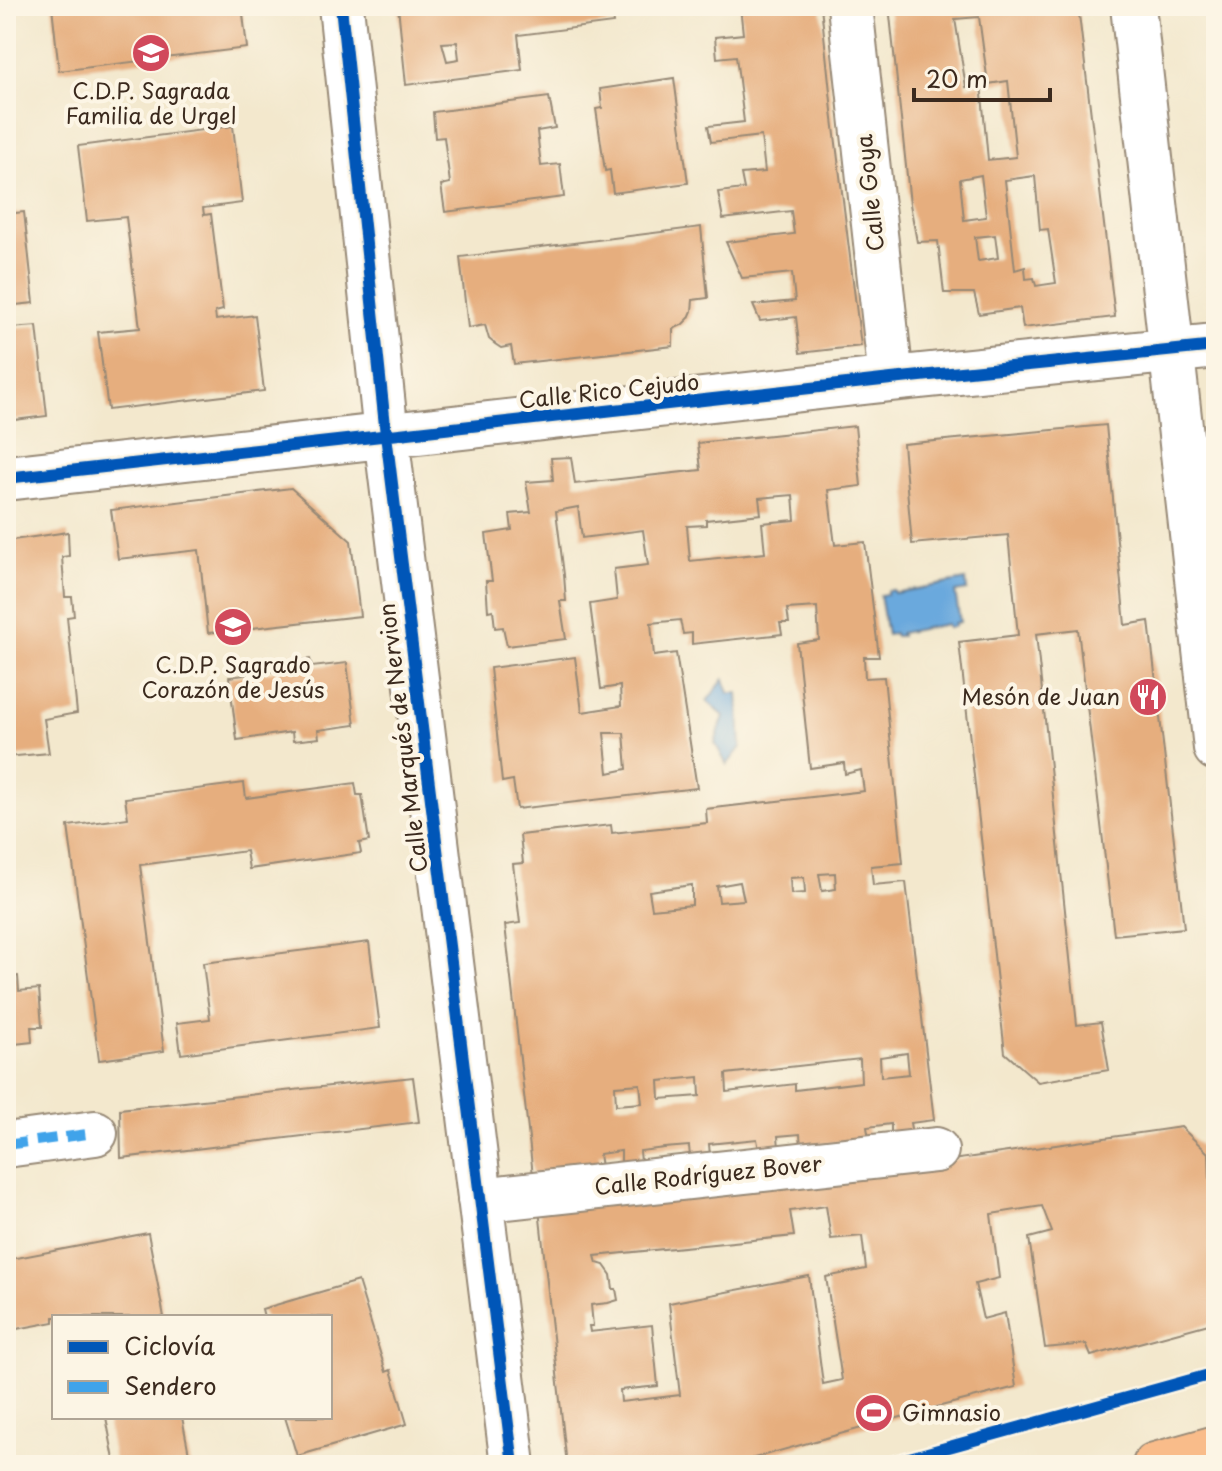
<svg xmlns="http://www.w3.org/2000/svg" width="1222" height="1471" font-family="'Playpen Sans',sans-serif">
  <rect width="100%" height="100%" fill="#fcf5e5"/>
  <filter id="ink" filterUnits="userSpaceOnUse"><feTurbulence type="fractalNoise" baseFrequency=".0125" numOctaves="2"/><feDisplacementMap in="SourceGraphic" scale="16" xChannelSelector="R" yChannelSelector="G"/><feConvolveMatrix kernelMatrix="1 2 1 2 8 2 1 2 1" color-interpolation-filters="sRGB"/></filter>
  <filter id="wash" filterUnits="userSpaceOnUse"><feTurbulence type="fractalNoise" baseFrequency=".006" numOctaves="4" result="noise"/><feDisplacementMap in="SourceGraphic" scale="32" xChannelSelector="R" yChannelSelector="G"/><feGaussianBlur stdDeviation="1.8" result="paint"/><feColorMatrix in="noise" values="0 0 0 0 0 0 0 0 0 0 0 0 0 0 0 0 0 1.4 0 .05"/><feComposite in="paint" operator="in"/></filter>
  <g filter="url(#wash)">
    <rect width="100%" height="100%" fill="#f3e8cd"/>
    <!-- water -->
    <path fill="#6ba9dd" stroke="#536a7e" stroke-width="2" d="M966 580 967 590 955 592 960 622 954 623 955 626 948 628 947 624 900 633 901 636H895L894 633 887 635 880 595 887 594V591L893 590 894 593Z
      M724 679 729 693H738L741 747 727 765 715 743 724 716 707 701Z"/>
    <g id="blocks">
      <!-- building -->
      <path fill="#e6ae7e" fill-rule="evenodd" d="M52 6H242L247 48 59 71Z
        M398 6H611L613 23 518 35 522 70 406 85ZM457 42 459 59 447 61 442 43Z
        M740 6H821L832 111 861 346 800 353 796 317 760 321 753 305 795 301 792 273 742 278 726 242 794 234 791 211 723 219 718 192 744 189 741 174 765 172 761 136 711 142 708 126 744 122 736 56 717 58 715 37 743 34Z
        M889 6H1078L1115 317 1023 328 1020 308 979 314 974 293H944L938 241 917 242 910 204ZM979 17 988 84 1008 81 1016 157 988 160 981 84 966 87 955 19ZM981 175 986 217 964 220 960 179ZM1035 176 1040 230 1048 229 1056 283 1036 286 1034 278 1026 279 1025 267 1015 270 1005 180ZM995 235 998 258 978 261 975 237Z
        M674 78 688 183 613 193 610 170 605 171 596 109 602 108 600 89Z
        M549 97 555 128 537 131 541 166 560 164 564 197 445 212 441 185 450 183 444 137 435 138 433 112Z
        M233 126 242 203 203 208 204 215 211 214 223 310 215 312 216 320 255 315 264 391 108 410 98 332 140 328 126 217 87 221 78 146Z
        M24 212 34 303 6 306V214Z
        M701 227 708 298 693 300 692 311 689 318 682 325 673 329V346L514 364 511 346 501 348 495 344 489 339 485 325 468 328 460 257Z
        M8 306 11 328 37 326 47 416 6 421V307Z
        M1106 425 1125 625 1149 621 1184 928 1114 935 1078 629 1036 634 1077 1025 1101 1022 1109 1070 1038 1082 1005 1053 959 642 1018 635 1008 535 912 544 903 444Z
        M855 426 861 486 828 490 835 545 865 542 879 657H864L865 678 884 677 903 863 871 866 873 885 906 882 934 1120 910 1123 912 1134 891 1136V1124L867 1127 869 1139 801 1146 800 1134 778 1136 779 1148 759 1150 757 1139 709 1144 710 1156 690 1157 689 1146 664 1148 640 1151 641 1162 621 1164V1151L599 1154 601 1167 533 1175 505 925 520 923 513 864 523 863 520 835 611 825 612 833 707 823 706 809 864 791 861 770 845 774 844 763 810 768 797 643 819 640 817 607 787 609 789 623H780L782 634 692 644V633L683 634 680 620 651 623 654 656 676 653 697 788 517 809 513 780 502 782 490 668 575 657 582 712 621 706 620 686 601 689 590 604 617 600 614 569 648 565 643 530 582 538 578 507 556 511 564 575 566 601H560L566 639 507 646 503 627 495 628 493 610 488 611 486 581H492L486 534 512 530 510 514 531 512 526 482 553 480 551 458 571 457 575 484 701 470 698 443ZM793 495 795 520 762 523 765 553 690 561 687 526 706 525V520L761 514 759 498ZM604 733H624L627 769 608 773ZM835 873 836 889 822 891 819 874ZM804 877 805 893 791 894 790 878ZM740 882 744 900 719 902 717 886ZM692 885V905L652 909 649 891ZM907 1053 909 1074 881 1077 880 1057ZM860 1059 861 1082 795 1090V1084L727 1092 726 1074ZM699 1077 700 1096 660 1099 659 1081ZM640 1084 642 1103 616 1105 615 1086Z
        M291 488 351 541 360 616 208 633 199 550 118 559 111 510Z
        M68 532 69 556 62 557 65 597H72L74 616 67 617 77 713 44 719 49 753 6 757V541Z
        M310 659 312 667 347 663 355 725 318 730 319 738 293 741 292 732 237 740 229 677 283 670 282 663Z
        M244 783 246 798 355 783 357 795H362L369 841 359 843 361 853 249 869 246 851 140 865 164 1051 99 1060 68 826 128 818 125 798Z
        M369 942 380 1028 181 1054 177 1023 210 1019 203 963Z
        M18 976 19 991 39 989 42 1027H31L32 1042 6 1045V977Z
        M413 1077 419 1122 121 1158 120 1109Z
        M1181 1127 1209 1154 1210 1181 1216 1219V1322L1091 1356 1086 1344 1045 1348 1029 1238 1052 1232 1042 1206 991 1214 999 1278 975 1284 983 1319 1005 1313 1016 1387 937 1407 729 1465H567L539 1209 938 1162ZM826 1206 831 1239 862 1236 866 1269 826 1277 842 1380 823 1384 809 1276 669 1303 680 1395 621 1402 620 1390 658 1386 652 1325 590 1332 589 1326H593L591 1305 608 1303 618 1300 616 1289H613L611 1275 604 1265 597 1263 595 1256 794 1236 790 1211Z
        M148 1233 164 1317H54V1322L6 1331V1260Z
        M358 1281 386 1372 391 1370 407 1424 297 1456 285 1417H330V1317H264L262 1309Z
        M106 1417H182L191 1465H115Z"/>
    </g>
  </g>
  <g filter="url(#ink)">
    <use href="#blocks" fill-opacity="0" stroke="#978976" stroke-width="2"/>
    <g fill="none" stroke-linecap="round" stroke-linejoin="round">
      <defs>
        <path id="minor" d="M341 6 386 435 513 1465
          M850 6 891 379
          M1133 6 1216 748
          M6 478 891 379 1216 346
          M6 1145 95 1133
          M480 1200 936 1150"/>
        <path id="major" d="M1155 1465 1216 1448"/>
      </defs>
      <!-- minor casing -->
      <use href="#minor" stroke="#978976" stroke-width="48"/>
      <!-- major casing -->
      <use href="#major" stroke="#978976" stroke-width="48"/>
      <!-- minor -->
      <use href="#minor" stroke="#fff" stroke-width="44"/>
      <!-- major -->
      <use href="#major" stroke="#f9bc8a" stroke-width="44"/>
      <!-- quiet -->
      <path stroke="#3fa3ea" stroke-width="10" stroke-dasharray="20 10" stroke-linecap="butt" d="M6 1145 95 1133"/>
      <defs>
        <path id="cycleway" d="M341 6 386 435 513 1465
          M6 478 891 379 1216 346
          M884 1465 1216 1373"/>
      </defs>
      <!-- cycleway casing -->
      <use href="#cycleway" stroke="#fcf5e5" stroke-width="17"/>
      <!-- cycleway -->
      <use href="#cycleway" stroke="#0057b8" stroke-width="12"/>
    </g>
  </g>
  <!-- icons -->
  <defs>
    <symbol id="school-disc" viewBox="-11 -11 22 22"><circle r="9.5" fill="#d1495b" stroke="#fcf5e5"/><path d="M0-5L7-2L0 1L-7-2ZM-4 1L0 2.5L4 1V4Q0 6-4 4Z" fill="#fff"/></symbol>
    <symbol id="restaurant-disc" viewBox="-11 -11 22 22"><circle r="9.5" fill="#d1495b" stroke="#fcf5e5"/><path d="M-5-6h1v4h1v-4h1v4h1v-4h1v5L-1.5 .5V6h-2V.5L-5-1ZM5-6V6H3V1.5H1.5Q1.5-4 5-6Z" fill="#fff"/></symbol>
    <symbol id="stadium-disc" viewBox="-11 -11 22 22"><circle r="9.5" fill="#d1495b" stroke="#fcf5e5"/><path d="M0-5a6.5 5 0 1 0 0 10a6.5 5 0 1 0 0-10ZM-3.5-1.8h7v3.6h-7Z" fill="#fff"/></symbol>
  </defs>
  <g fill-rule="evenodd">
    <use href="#school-disc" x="129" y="31" width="44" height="44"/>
    <use href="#school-disc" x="211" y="605" width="44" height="44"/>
    <use href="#restaurant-disc" x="1126" y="675" width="44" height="44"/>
    <use href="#stadium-disc" x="852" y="1391" width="44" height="44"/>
  </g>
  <g text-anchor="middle" stroke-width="8" stroke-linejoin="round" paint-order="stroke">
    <!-- poi labels -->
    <g font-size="22" fill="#3b2a1e" stroke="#fcf5e5">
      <text x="151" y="99">C.D.P. Sagrada<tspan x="151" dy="25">Familia de Urgel</tspan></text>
      <text x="233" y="673">C.D.P. Sagrado<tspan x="233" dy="25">Corazón de Jesús</tspan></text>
      <text x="1120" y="705" text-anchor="end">Mesón de Juan</text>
      <text x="902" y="1421" text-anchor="start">Gimnasio</text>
    </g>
    <!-- street labels -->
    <g font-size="22" fill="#3b2a1e" stroke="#fcf5e5">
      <text transform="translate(870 193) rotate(-96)" y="8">Calle Goya</text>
      <text transform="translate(609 391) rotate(-6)" y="8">Calle Rico Cejudo</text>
      <text transform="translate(403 738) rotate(-97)" y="8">Calle Marqués de Nervion</text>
      <text transform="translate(708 1175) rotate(-6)" y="8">Calle Rodríguez Bover</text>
    </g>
  </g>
  <!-- margin -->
  <rect width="1222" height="1471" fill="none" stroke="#fcf5e5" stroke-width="32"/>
  <!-- legend -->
  <rect x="52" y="1315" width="280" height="104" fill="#fcf5e5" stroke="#afa495" stroke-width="2"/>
  <rect x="68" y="1341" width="40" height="12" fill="#0057b8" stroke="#afa495" stroke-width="2"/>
  <text x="124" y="1355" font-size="24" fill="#3b2a1e">Ciclovía</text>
  <rect x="68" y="1381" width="40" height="12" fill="#3fa3ea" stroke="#afa495" stroke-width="2"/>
  <text x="124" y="1395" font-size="24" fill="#3b2a1e">Sendero</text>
  <!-- scale -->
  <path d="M914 88v12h136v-12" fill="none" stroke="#3b2a1e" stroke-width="4"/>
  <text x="926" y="88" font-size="24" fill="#3b2a1e" stroke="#fcf5e5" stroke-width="6" paint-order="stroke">20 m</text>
</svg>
